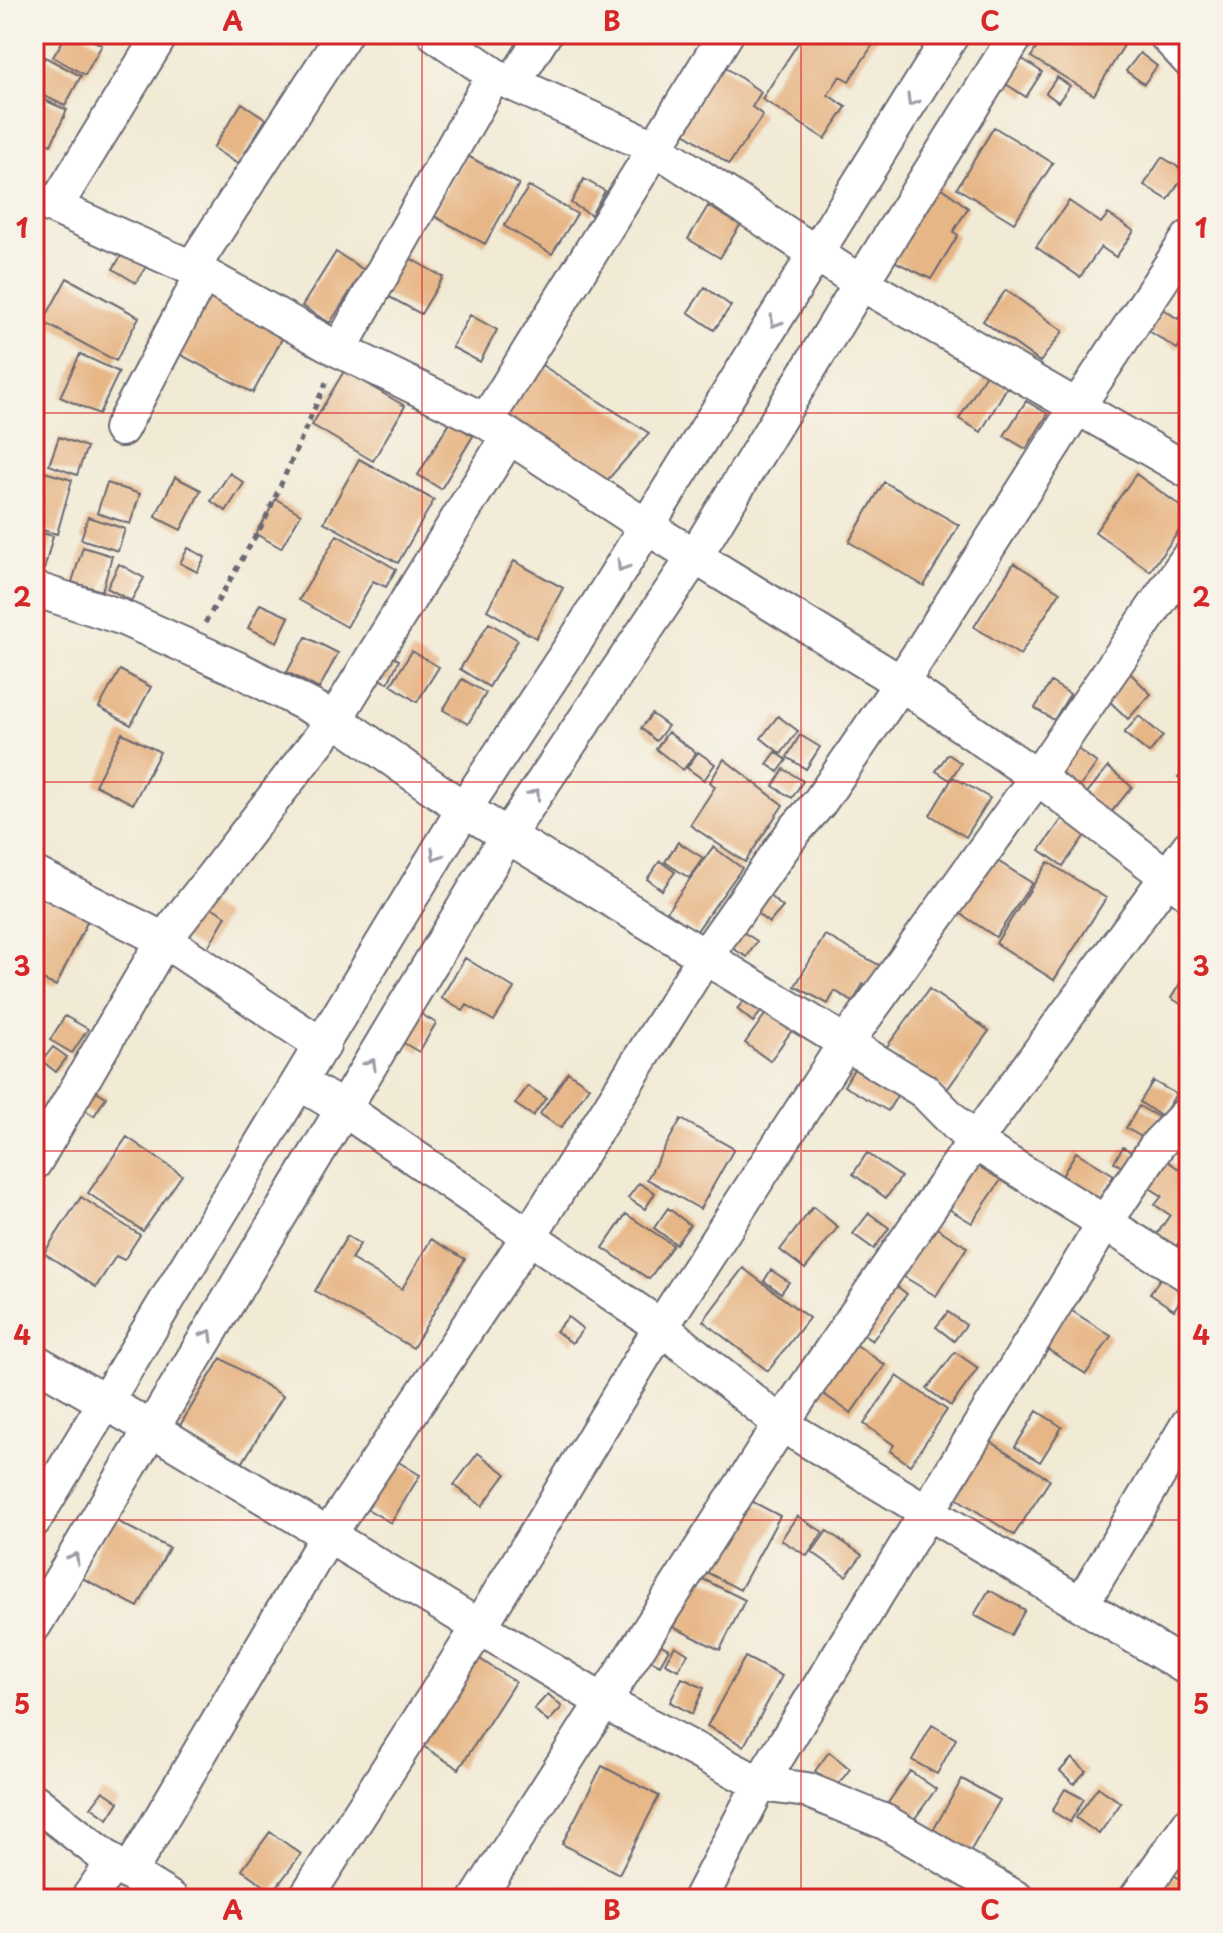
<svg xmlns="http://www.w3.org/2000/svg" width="1223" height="1933" font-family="'Playpen Sans',sans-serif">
  <rect width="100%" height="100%" fill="#f7f3e8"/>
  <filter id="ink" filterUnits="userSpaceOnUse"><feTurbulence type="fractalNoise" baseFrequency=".0125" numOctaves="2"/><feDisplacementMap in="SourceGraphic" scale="16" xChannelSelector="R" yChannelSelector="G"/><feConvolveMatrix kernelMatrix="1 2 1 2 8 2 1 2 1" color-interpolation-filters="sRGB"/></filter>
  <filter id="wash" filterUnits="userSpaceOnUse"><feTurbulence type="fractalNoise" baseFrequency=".006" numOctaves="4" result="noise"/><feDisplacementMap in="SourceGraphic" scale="32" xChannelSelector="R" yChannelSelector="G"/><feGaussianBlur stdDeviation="1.8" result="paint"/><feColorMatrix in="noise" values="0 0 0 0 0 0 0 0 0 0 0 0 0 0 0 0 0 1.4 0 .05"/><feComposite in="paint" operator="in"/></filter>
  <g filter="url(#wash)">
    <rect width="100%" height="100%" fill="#f1ead5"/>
    <g id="blocks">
      <!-- building -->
      <path fill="#e7b686" d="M67 34H82L102 45 85 75 53 57Z
        M804 34H872L878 37 849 81 840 76 828 95 846 107 825 139 762 99Z
        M1045 34H1113L1126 42 1094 95 1031 57Z
        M1000 44 1042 72 1026 97 983 69Z
        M1140 53 1157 66 1144 84 1126 71Z
        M45 57 81 76 65 106 34 91V78Z
        M712 58 761 92 752 107 763 115 729 164 668 121Z
        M1057 77 1070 86 1058 102 1046 93Z
        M40 98 67 110 51 145 34 138V111Z
        M242 103 266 119 238 164 213 148Z
        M994 127 1053 163 1014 223 957 188Z
        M466 155 519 184 485 244 432 215Z
        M1162 157 1186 172 1168 200 1144 185Z
        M921 171 968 208 953 232 958 235 931 279 877 253Z
        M584 179 605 191 591 215 571 203Z
        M529 186 577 214 552 254 504 226Z
        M1069 201 1101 223 1108 214 1134 231 1116 257 1101 247 1080 277 1036 247Z
        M708 206 740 225 720 258 688 239Z
        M124 251 147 265 136 283 113 269Z
        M336 252 364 270 330 323 302 306Z
        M404 255 443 277 421 314 382 293Z
        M183 274 283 337 253 393 149 338Z
        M67 278 139 317 116 361 43 322Z
        M705 287 731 306 714 330 688 312Z
        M1006 290 1063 331 1040 362 983 321Z
        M1186 306 1189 308V339L1185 337 1177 349 1149 331 1163 309 1178 319Z
        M470 315 497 330 480 362 452 347Z
        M80 354 119 372 99 414 60 397Z
        M526 355 649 433 604 484 489 412Z
        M344 371 405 406 373 461 312 425Z
        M986 374 1007 387 981 432 959 419Z
        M1026 401 1048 414 1026 449 1004 436Z
        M450 422 473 436 441 489 418 475Z
        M59 437 87 447 77 475 49 465Z
        M359 459 434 500 398 563 324 522Z
        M34 469 72 480 57 534 34 528Z
        M230 473 244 483 226 511 211 501Z
        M1136 474 1189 512V517L1150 571 1095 532Z
        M175 477 201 490 181 530 155 517Z
        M884 482 959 525 924 586 849 542Z
        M107 483 140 494 130 524 97 513Z
        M276 499 301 514 281 548 256 534Z
        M88 517 125 529 118 551 81 539Z
        M34 531 53 536 44 570 34 567Z
        M337 535 396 569 386 587 373 581 347 627 299 600Z
        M83 547 112 556 102 591 72 582Z
        M188 548 205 557 197 572 180 563Z
        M514 561 563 588 536 638 487 610Z
        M1014 563 1060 592 1020 655 974 627Z
        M119 564 144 578 131 601 107 588Z
        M1189 574V609L1173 598Z
        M260 604 289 617 277 642 248 628Z
        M489 623 518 640 489 687 460 669Z
        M306 637 338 653 319 689 287 672Z
        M412 651 439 667 417 702 391 685Z
        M384 653 399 660 388 683 373 676Z
        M120 670 151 687 131 725 99 707Z
        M1129 672 1151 694 1128 719 1105 697Z
        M462 679 486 693 468 724 443 710Z
        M1051 682 1070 694 1054 720 1035 708Z
        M652 714 668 726 656 741 641 728Z
        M778 716 798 731 781 754 761 738Z
        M1139 716 1163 736 1149 753 1124 733Z
        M668 732 696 753 683 770 656 749Z
        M122 733 160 752 133 804 95 785Z
        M800 735 820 747 806 769 787 757Z
        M1072 745 1097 763 1078 789 1054 772Z
        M698 752 715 764 704 780 687 768Z
        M776 752 787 760 778 772 767 764Z
        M948 754 961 763 950 780 936 771Z
        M724 759 783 805 745 862 690 825 715 787 710 782Z
        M1189 765V786L1178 777Z
        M1108 767 1132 787 1109 815 1085 795Z
        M784 769 803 781 792 798 773 786Z
        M953 777 990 798 966 837 930 815Z
        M1065 815 1088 831 1063 866 1040 850Z
        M678 842 703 858 689 878 665 862Z
        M713 847 742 868 696 932 667 911Z
        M993 858 1032 883 996 937 958 912Z
        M660 861 675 872 662 890 647 879Z
        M1048 862 1106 898 1054 980 996 943Z
        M41 885 93 910 56 986 34 976V900Z
        M767 894 783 907 769 923 753 910Z
        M203 902 226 916 206 951 182 938Z
        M740 930 757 941 747 957 729 946Z
        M825 935 884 968 872 989 863 984 853 1002 835 991 828 1004 795 986Z
        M465 958 514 988 494 1021 467 1005 463 1011 441 998Z
        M1189 969V1009L1171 998Z
        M929 989 989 1031 946 1091 886 1048Z
        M750 993 766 1005 753 1022 737 1009Z
        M403 1003 436 1023 419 1052 385 1032Z
        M769 1009 795 1026 770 1061 745 1043Z
        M65 1016 88 1029 72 1053 50 1040Z
        M53 1047 67 1057 56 1072 42 1061Z
        M861 1057 905 1082 888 1111 844 1086Z
        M568 1072 589 1087 561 1128 540 1114Z
        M1153 1081 1176 1094 1162 1117 1140 1102Z
        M85 1084 106 1097 94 1116 73 1102Z
        M528 1086 546 1098 533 1116 515 1104Z
        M1139 1106 1158 1117 1145 1139 1126 1128Z
        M681 1119 734 1149 700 1209 647 1179Z
        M127 1137 182 1175 143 1231 88 1193Z
        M1123 1147 1138 1156 1128 1171 1114 1162Z
        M1076 1152 1114 1175 1099 1199 1062 1176Z
        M867 1153 901 1177 886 1198 853 1174Z
        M972 1153 1005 1174 972 1223 939 1203Z
        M1163 1158 1189 1176V1227L1171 1254 1152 1241 1170 1215 1155 1205 1162 1196 1144 1184Z
        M639 1183 655 1193 645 1209 628 1198Z
        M81 1197 140 1235 124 1260 116 1256 96 1287 44 1253Z
        M813 1207 838 1227 805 1269 780 1250Z
        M668 1208 690 1225 676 1244 654 1228Z
        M869 1213 889 1228 874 1249 853 1234Z
        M626 1214 673 1245 649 1279 603 1248Z
        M922 1219 967 1247 936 1296 891 1269Z
        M347 1236 360 1244 351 1259 402 1289 431 1239 465 1259 413 1348 315 1291Z
        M743 1268 809 1318 768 1371 703 1321Z
        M771 1270 789 1282 781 1293 764 1281Z
        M1161 1277 1185 1293 1174 1310 1150 1294Z
        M886 1278 907 1294 872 1341 851 1325Z
        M1069 1309 1111 1336 1086 1374 1044 1347Z
        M948 1312 966 1325 954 1341 936 1327Z
        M568 1317 583 1329 572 1343 556 1331Z
        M839 1333 885 1365 851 1413 806 1382Z
        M955 1352 978 1368 951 1406 927 1389Z
        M221 1358 283 1396 241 1465 179 1427Z
        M897 1376 947 1410 910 1465 890 1451 894 1445 864 1424Z
        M1037 1411 1062 1427 1040 1462 1015 1447Z
        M990 1441 1050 1480 1014 1535 953 1496Z
        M478 1453 506 1474 482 1506 454 1485Z
        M387 1455 420 1475 391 1523 357 1503Z
        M736 1493 780 1516 740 1590 697 1567Z
        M797 1516 823 1532 807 1556 781 1540Z
        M113 1519 169 1548 138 1607 82 1578Z
        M827 1531 862 1555 846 1576 812 1552Z
        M699 1577 745 1600 720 1650 673 1627Z
        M989 1590 1025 1610 1011 1635 974 1615Z
        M657 1643 669 1649 660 1665 648 1659Z
        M675 1646 688 1654 678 1670 665 1663Z
        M469 1652 515 1682 459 1769 412 1739Z
        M745 1657 782 1676 744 1746 707 1726Z
        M682 1678 704 1688 692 1714 670 1702Z
        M548 1694 562 1707 548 1722 534 1709Z
        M932 1725 956 1739 937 1774 912 1760Z
        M829 1752 850 1769 836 1787 815 1771Z
        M1072 1758 1086 1771 1074 1784 1060 1771Z
        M602 1766 659 1796 619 1874 562 1844Z
        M910 1771 936 1789 913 1821 888 1803Z
        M962 1779 1000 1800 967 1857 930 1836Z
        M1098 1787 1121 1803 1099 1834 1076 1818Z
        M1065 1789 1084 1799 1070 1822 1052 1811Z
        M103 1791 119 1802 108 1819 91 1807Z
        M270 1832 301 1854 273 1892 242 1870Z
        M1166 1870 1189 1885V1899H1147Z"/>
    </g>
  </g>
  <g filter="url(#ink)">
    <use href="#blocks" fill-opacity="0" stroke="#6a6871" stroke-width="2"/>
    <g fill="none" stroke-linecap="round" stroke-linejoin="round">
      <defs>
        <path id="minor" d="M435 34 494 75 656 148 861 283 1189 471
          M1165 34 1189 60
          M513 83 544 34
          M34 198 192 268 339 350 486 421 647 527 901 683 1037 777 1189 893
          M56 205 161 34
          M192 268 344 34
          M339 350 494 75
          M486 421 726 34
          M121 429 203 274
          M34 589 121 617 240 670 335 719 464 809 924 1091 974 1142 1189 1275
          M34 874 164 940 323 1046
          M300 1083 344 1109 661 1327 781 1424 1189 1669
          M34 1163 164 940 335 719 509 436
          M34 1361 152 1429 602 1701 760 1784 807 1790 885 1822 1017 1899
          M34 1520 464 809 578 637 952 34
          M1082 1603 1189 1423
          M34 1625 507 836 695 556 861 283 1017 34
          M34 1801 113 1863 171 1899
          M129 1873 328 1535 529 1236 704 958 794 831 819 803 901 683 1077 407 1189 238
          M88 1899 113 1863
          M305 1899 480 1626 661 1327 845 1044 1037 777 1189 557
          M477 1899 781 1424 974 1142 1189 847
          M700 1899 760 1784 1104 1224 1158 1144 1189 1112
          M1136 1899 1189 1824"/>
      </defs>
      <!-- minor casing -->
      <use href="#minor" stroke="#6a6871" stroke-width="38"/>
      <!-- path -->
      <path stroke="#6a6871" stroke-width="5" stroke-dasharray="6 6" stroke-linecap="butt" d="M205 623 266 518 328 378"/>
      <!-- minor -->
      <use href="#minor" stroke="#fff" stroke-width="34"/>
    </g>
    <!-- one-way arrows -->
    <defs><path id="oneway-chevron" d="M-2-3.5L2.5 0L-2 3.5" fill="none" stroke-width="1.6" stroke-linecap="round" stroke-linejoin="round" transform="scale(2)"/></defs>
    <g stroke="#9c9ca7">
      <use href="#oneway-chevron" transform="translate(912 101) rotate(121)"/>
      <use href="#oneway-chevron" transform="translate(775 322) rotate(122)"/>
      <use href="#oneway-chevron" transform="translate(622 566) rotate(122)"/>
      <use href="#oneway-chevron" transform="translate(535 794) rotate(-56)"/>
      <use href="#oneway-chevron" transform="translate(436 855) rotate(121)"/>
      <use href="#oneway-chevron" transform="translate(371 1064) rotate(-59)"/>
      <use href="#oneway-chevron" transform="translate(208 1335) rotate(-59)"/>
      <use href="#oneway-chevron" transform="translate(74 1558) rotate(-59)"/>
    </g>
  </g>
  <!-- grid -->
  <path fill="none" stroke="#d62828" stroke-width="2" stroke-opacity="0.55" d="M422 34V1899M801 34V1899M34 413H1189M34 782H1189M34 1151H1189M34 1520H1189"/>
  <!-- margin -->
  <rect width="1223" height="1933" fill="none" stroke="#f7f3e8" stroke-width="88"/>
  <rect x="44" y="44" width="1135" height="1845" fill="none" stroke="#d62828" stroke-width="3"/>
  <g font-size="26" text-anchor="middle" font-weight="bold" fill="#d62828">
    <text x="233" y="31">A</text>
    <text x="612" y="31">B</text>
    <text x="990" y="31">C</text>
    <text x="22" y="238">1</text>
    <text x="1201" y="238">1</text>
    <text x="22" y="607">2</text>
    <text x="1201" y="607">2</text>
    <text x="22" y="976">3</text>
    <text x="1201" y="976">3</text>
    <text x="22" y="1345">4</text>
    <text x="1201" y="1345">4</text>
    <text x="22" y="1714">5</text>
    <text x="1201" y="1714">5</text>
    <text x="233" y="1920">A</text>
    <text x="612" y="1920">B</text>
    <text x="990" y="1920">C</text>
  </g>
</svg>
